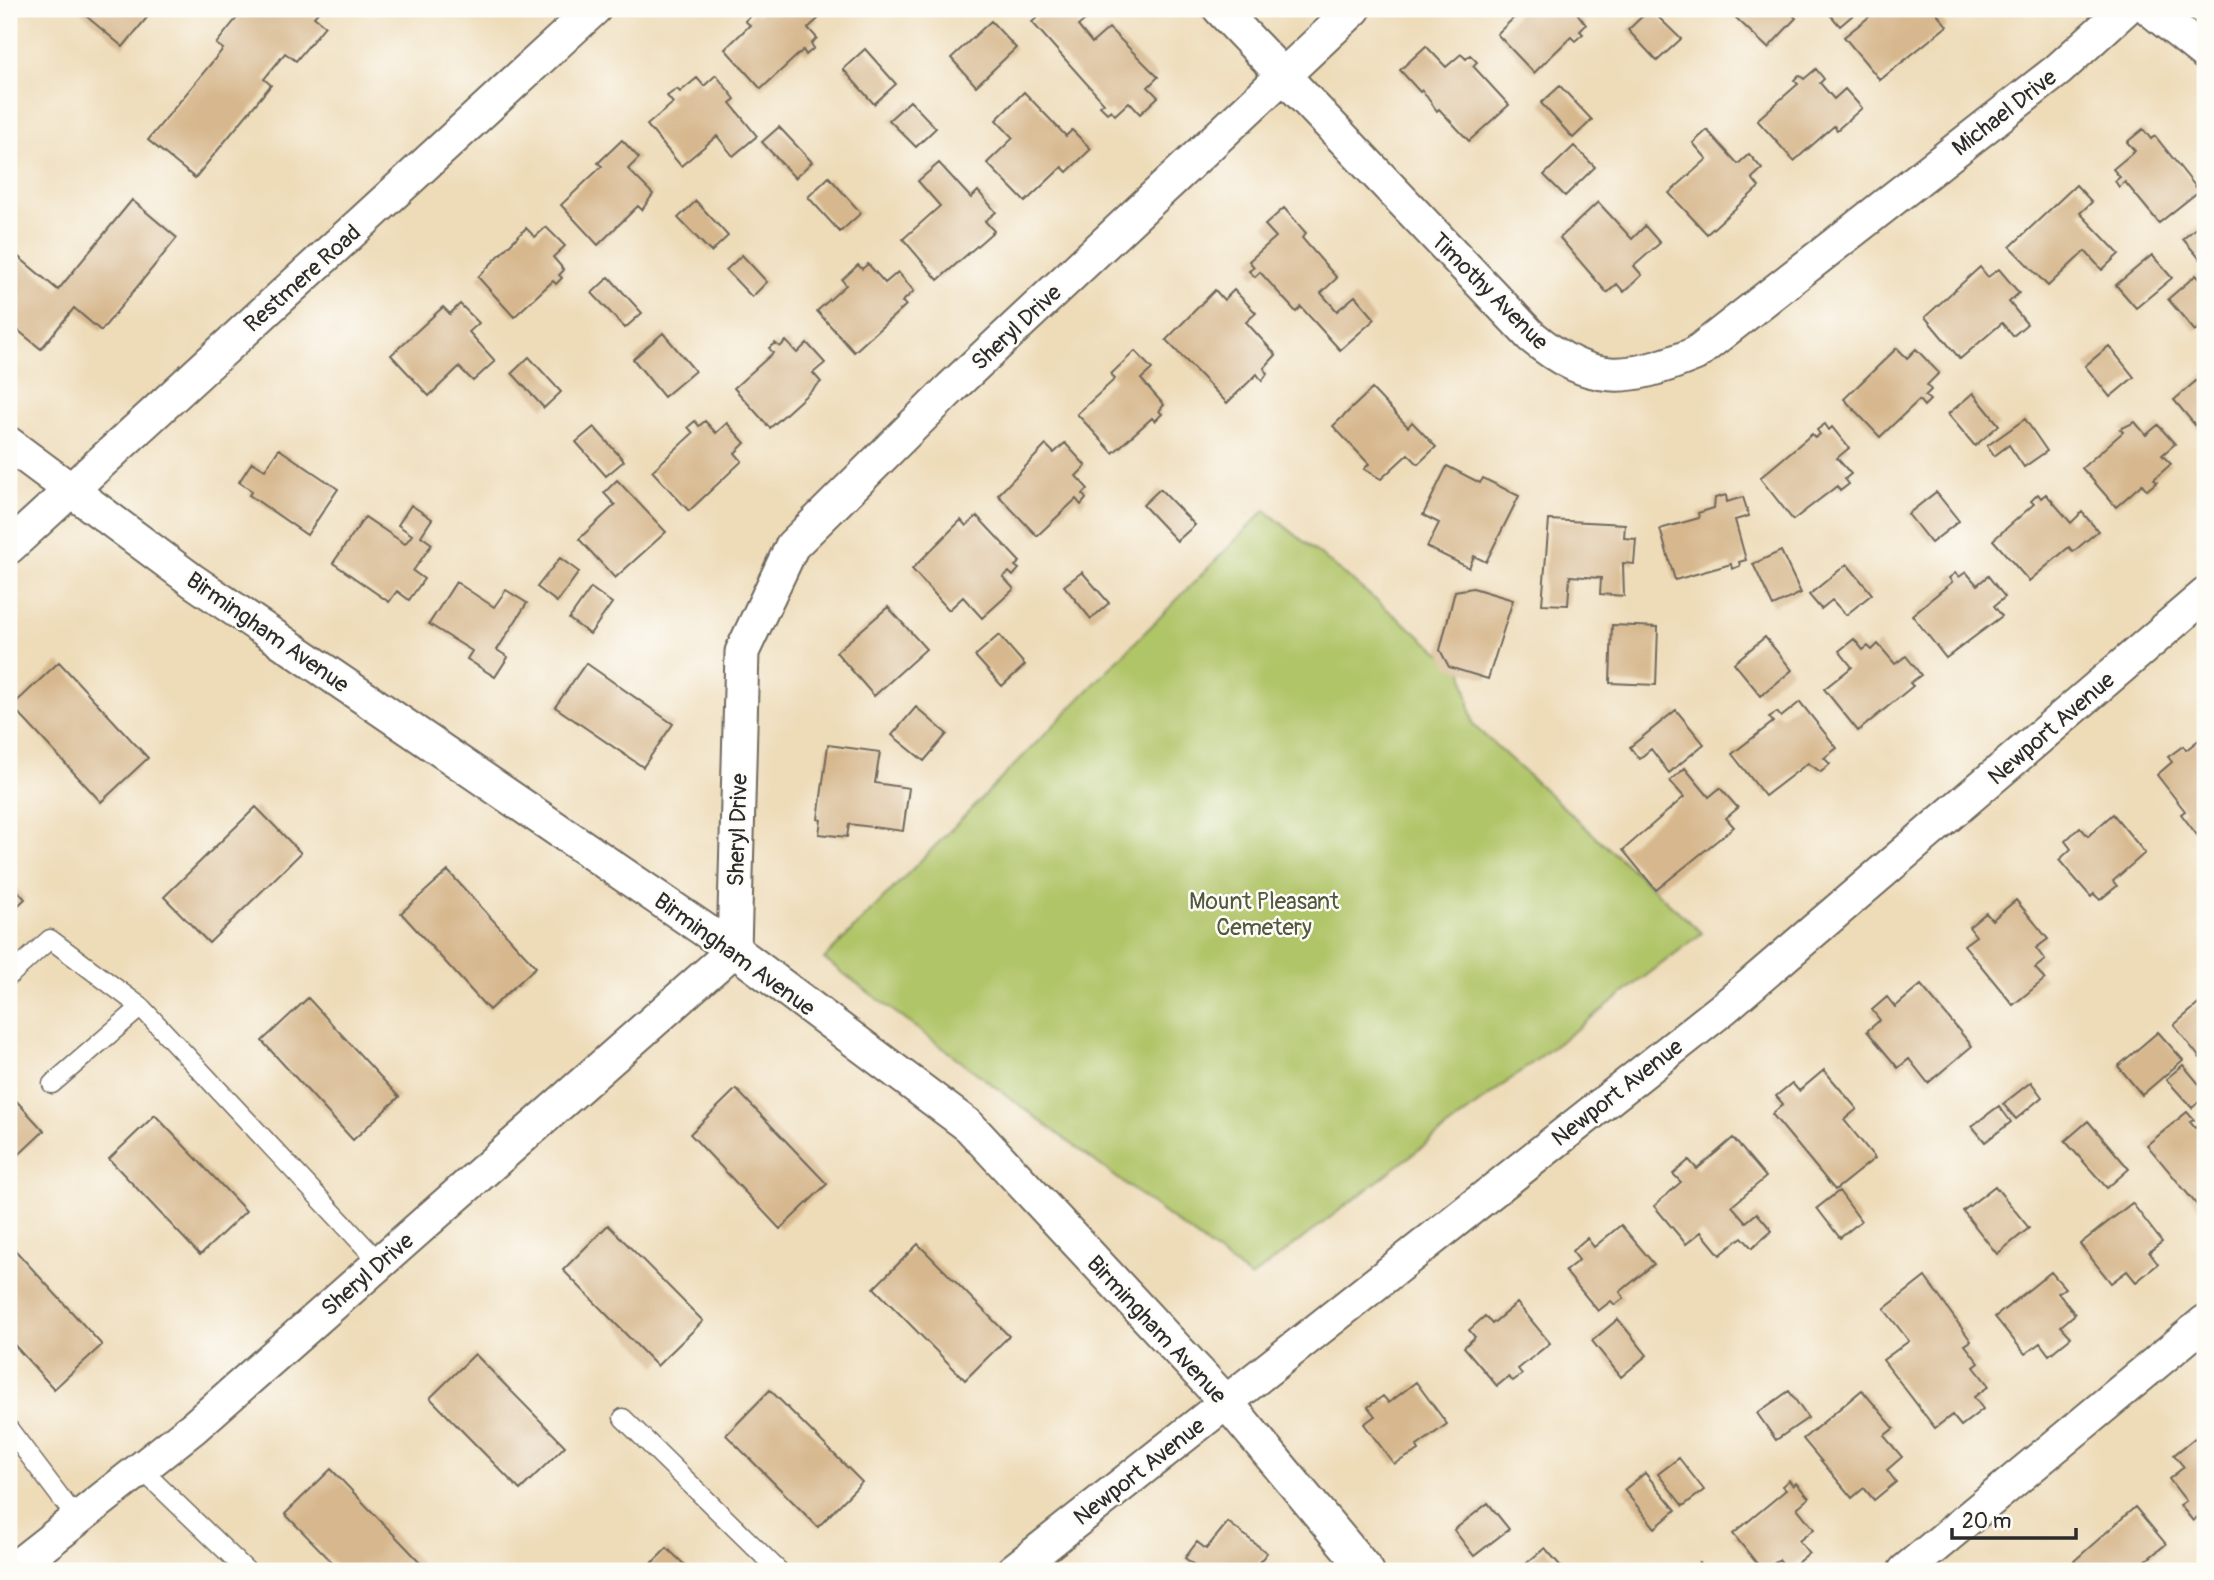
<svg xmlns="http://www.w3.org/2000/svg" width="2214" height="1580" font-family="Pangolin,sans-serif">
  <rect width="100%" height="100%" fill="#fdfcf7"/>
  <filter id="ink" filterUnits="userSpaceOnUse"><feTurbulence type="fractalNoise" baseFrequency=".0143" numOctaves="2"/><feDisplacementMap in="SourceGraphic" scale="14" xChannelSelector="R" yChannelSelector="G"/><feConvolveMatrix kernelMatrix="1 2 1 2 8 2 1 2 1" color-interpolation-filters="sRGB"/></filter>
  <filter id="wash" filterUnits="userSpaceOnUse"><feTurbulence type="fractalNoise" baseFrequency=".00686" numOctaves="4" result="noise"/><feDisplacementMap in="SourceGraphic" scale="28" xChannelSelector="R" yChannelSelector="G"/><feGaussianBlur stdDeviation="1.57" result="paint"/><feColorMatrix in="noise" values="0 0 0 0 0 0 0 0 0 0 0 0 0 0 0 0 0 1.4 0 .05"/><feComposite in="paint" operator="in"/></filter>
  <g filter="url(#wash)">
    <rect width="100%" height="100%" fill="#eedcb9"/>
    <!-- green -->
    <path fill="#b0c468" stroke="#6e784a" stroke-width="2" d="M1265 510 1463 671 1473 725 1702 933 1251 1278 824 959Z"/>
    <g id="blocks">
      <!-- building -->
      <path fill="#d7b88e" d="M82 9H154L123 47 80 11Z
        M244 9H321L314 17 325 26 296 61 285 53 264 79 271 85 195 178 148 140 223 49 216 44Z
        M765 9H808L818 19 808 28 817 38 811 44 814 48 806 55 803 50 761 89 725 49 750 25 745 21 754 12 758 15Z
        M1047 9H1089L1093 13 1078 26 1092 43 1109 28 1158 77 1148 87 1158 97 1140 114 1129 102 1115 115 1111 110 1107 113 1100 106 1104 103 1032 22Z
        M1523 9H1574L1586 25 1580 31 1583 34 1575 41 1571 37 1534 73 1497 34Z
        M1650 9 1681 39 1657 61 1628 30Z
        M1741 9H1786L1796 18 1768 48 1734 16Z
        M1825 9H1860L1840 26Z
        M1879 9H1941L1936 12 1947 26 1880 80 1844 37Z
        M991 21 1016 48 976 86 951 58Z
        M1426 46 1446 67 1461 54 1466 59 1470 55 1477 62 1473 66 1509 105 1469 141 1439 109 1437 111 1422 90 1420 92 1400 70Z
        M865 49 896 84 874 104 843 69Z
        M1816 69 1824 79 1820 83 1834 99 1845 89 1862 108 1837 130 1834 126 1794 161 1757 120 1798 84 1794 80 1799 75 1804 79Z
        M716 75 735 99 730 103 757 136 733 156 717 136 681 166 647 125 673 103 667 96 677 89 680 92 697 78 704 86Z
        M1560 86 1592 120 1573 138 1541 103Z
        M1024 92 1066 136 1072 130 1091 149 1067 172 1062 167 1025 202 987 163 1013 138 996 120Z
        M910 101 936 128 916 147 889 120Z
        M779 127 812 162 795 178 762 142Z
        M2143 129 2151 139 2155 136 2199 191 2159 223 2125 182 2119 187 2115 181 2120 177 2113 169 2135 151 2127 142Z
        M1707 130 1738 164 1749 154 1762 169 1752 178 1759 187 1707 234 1669 193 1707 159 1693 143Z
        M622 140 639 158 628 169 653 194 642 210 638 206 598 245 561 205 602 166 598 163Z
        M1574 146 1595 167 1565 196 1544 175Z
        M939 163 971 198 978 191 996 212 985 221 994 231 938 280 903 239 940 206 918 181Z
        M829 177 861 213 840 232 808 197Z
        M2076 185 2092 202 2080 213 2119 254 2102 270 2085 251 2048 286 2010 247Z
        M132 200 177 238 101 331 74 308 41 349 9 323V249L58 290Z
        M696 201 728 236 711 252 678 218Z
        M1598 202 1632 239 1645 226 1660 243 1634 266 1642 275 1624 292 1617 284 1607 293 1560 238Z
        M1284 208 1306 233 1302 238 1337 278 1321 293 1337 311 1355 296 1375 319 1340 350 1301 307 1296 312 1260 272 1255 277 1249 271 1254 267 1249 261 1276 237 1265 225Z
        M2205 220V254L2200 259 2183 239Z
        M546 227 565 246 553 257 564 270 559 275 562 278 556 284 553 281 514 317 478 277 526 228 535 237Z
        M742 255 767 282 752 297 726 270Z
        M2152 255 2172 278 2136 308 2116 285Z
        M868 264 885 283 898 272 914 291 902 302 906 305 854 352 817 311 846 285 842 280 858 265 862 269Z
        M1980 267 1988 277 1999 269 2019 293 2009 302 2027 324 2013 336 2002 323 1960 359 1925 317Z
        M2196 275 2205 285V322L2195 331 2168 299Z
        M609 277 642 313 625 328 592 293Z
        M1215 290 1224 300 1234 290 1256 313 1246 322 1276 355 1264 368 1267 374 1262 381 1257 374 1227 403 1166 340Z
        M460 304 479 323 469 332 495 361 473 381 459 367 429 396 391 355 443 307 450 314Z
        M663 333 695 371 664 397 633 359Z
        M786 341 797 353 807 343 825 363 813 373 821 382 770 428 734 388 773 353 769 348 775 343 780 347Z
        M2109 346 2134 377 2110 397 2085 366Z
        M1897 348 1907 358 1916 349 1939 373 1927 385 1931 390 1925 396 1930 400 1924 406 1919 400 1880 437 1844 399Z
        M1135 351 1152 369 1141 379 1164 405 1159 411 1162 414 1155 421 1152 418 1113 453 1077 414 1115 379 1111 374Z
        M529 357 561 392 544 408 512 373Z
        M2205 373V437L2174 400Z
        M1372 389 1408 427 1412 422 1436 447 1418 464 1408 454 1381 479 1364 469 1369 464 1333 426Z
        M1973 393 1999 425 1975 446 1948 414Z
        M2025 419 2047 451 2024 467 2009 445 1994 456 1987 446Z
        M695 421 699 426 705 421 716 433 727 423 745 443 735 453 742 461 689 511 652 471 693 433 688 427Z
        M2135 422 2146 435 2158 425 2175 444 2162 455 2171 464 2154 479 2157 482 2147 490 2142 484 2116 507 2082 468 2123 432 2120 429Z
        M1825 424 1829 430 1832 427 1849 448 1837 458 1851 474 1845 479 1849 484 1840 491 1837 486 1793 520 1760 478 1812 434 1815 438 1820 434 1817 430Z
        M594 427 624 461 606 476 576 442Z
        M1065 443 1086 466 1076 476 1088 489 1083 494 1086 499 1081 505 1076 499 1037 536 998 495 1046 445 1054 453Z
        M279 449 338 489 307 535 249 495 252 491 239 482 252 462 265 470Z
        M1447 466 1480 483 1483 478 1519 496 1486 562 1474 556 1469 568 1427 547 1439 523 1423 515Z
        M617 480 666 532 615 578 579 539 615 505 604 493Z
        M1160 489 1195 525 1177 541 1143 505Z
        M1936 492 1959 521 1931 543 1908 514Z
        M2038 494 2041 498 2046 494 2071 523 2082 512 2098 531 2073 552 2069 547 2029 581 1993 540 2034 504 2031 501Z
        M1726 495 1727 502 1743 497 1749 516 1735 520 1746 560 1739 562 1740 566 1732 569 1731 564 1675 580 1660 529 1699 518 1698 513 1714 508 1715 498Z
        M411 505 432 519 421 536 432 544 413 571 424 579 409 600 397 591 389 602 333 563 365 517 405 544 412 535 398 525Z
        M977 516 1020 562 1015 566 1019 569 1013 576 1009 572 1003 577 1014 589 982 618 963 597 949 610 912 569 961 520 966 526Z
        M1549 520 1625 524 1624 538 1636 539 1634 564 1623 563 1624 596 1600 594 1601 578 1570 576 1568 605 1542 604Z
        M1781 551 1801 593 1773 606 1753 564Z
        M560 558 579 572 557 602 537 587Z
        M1847 564 1872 594 1846 615 1832 600 1821 609 1809 595Z
        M1082 572 1109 603 1091 619 1064 586Z
        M1966 572 1977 585 1988 576 2005 597 1994 606 2002 616 1946 658 1912 615 1952 582 1949 578 1955 573 1959 577Z
        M456 582 494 607 506 590 527 603 497 650 508 657 495 677 467 659 472 651 429 624Z
        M591 588 612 603 590 634 569 619Z
        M1473 588 1513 600 1488 679 1449 667 1440 650 1455 591Z
        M888 607 926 649 874 696 836 652Z
        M1612 625 1658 627 1656 685 1610 683Z
        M999 635 1025 665 1002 686 975 656Z
        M1765 637 1792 670 1761 696 1734 663Z
        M1854 639 1863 650 1868 646 1872 650 1878 644 1895 664 1906 656 1921 675 1910 683 1913 686 1858 731 1824 689 1852 667 1839 651Z
        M59 662 148 758 101 802 12 706Z
        M586 663 673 724 643 767 555 707Z
        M1800 702 1837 748 1824 758 1830 764 1821 772 1808 763 1765 796 1732 754 1773 722 1769 717 1777 712 1781 717Z
        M916 707 947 734 924 761 892 735Z
        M1676 710 1704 744 1669 773 1651 749 1639 759 1630 747Z
        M2205 735V828L2197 835 2181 814 2185 811 2157 775 2172 762 2168 757 2183 746 2186 750Z
        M828 745 880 752 875 783 909 788 903 831 849 824 847 837 819 834 821 820 818 819Z
        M1685 768 1709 797 1720 788 1738 808 1726 818 1734 827 1656 890 1623 850 1684 797 1670 781Z
        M256 807 301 853 209 943 164 897Z
        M2113 814 2145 853 2113 881 2117 886 2100 900 2094 894 2091 897 2059 860 2071 849 2065 841 2080 827 2088 836Z
        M448 871 536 967 489 1010 401 913Z
        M9 881 25 899 9 914Z
        M2016 900 2048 939 2036 948 2045 960 2035 968 2045 979 2013 1005 1964 945 1976 936 1969 927 1986 913 1992 920Z
        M1921 985 1972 1046 1928 1083 1909 1059 1898 1068 1867 1031 1880 1020 1872 1010 1887 997 1895 1007Z
        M308 998 399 1097 353 1140 262 1041Z
        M2202 1001 2205 1005V1053L2200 1058 2174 1025Z
        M2158 1032 2183 1060 2142 1095 2118 1066Z
        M2183 1065 2205 1091V1096L2192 1108 2166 1079Z
        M1824 1070 1857 1109 1844 1120 1875 1158 1835 1190 1772 1114 1783 1104 1776 1096 1792 1083 1799 1091Z
        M2031 1082 2042 1097 2016 1119 2003 1104Z
        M736 1089 827 1184 780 1229 690 1134Z
        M11 1095 44 1131 9 1164V1097Z
        M1999 1106 2011 1122 1985 1142 1972 1126Z
        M2187 1112 2194 1120 2190 1122 2195 1128 2205 1120V1207L2201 1210 2147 1145Z
        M155 1115 246 1211 200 1255 109 1159Z
        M2088 1121 2129 1169 2107 1188 2065 1141Z
        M1733 1138 1766 1177 1732 1206 1746 1222 1757 1213 1772 1231 1752 1248 1742 1237 1720 1255 1701 1232 1686 1244 1654 1206 1681 1182 1673 1174 1689 1160 1697 1169Z
        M1995 1186 2029 1228 1997 1254 1963 1211Z
        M1839 1191 1861 1221 1840 1238 1817 1208Z
        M2132 1203 2162 1242 2149 1252 2158 1264 2136 1282 2127 1271 2111 1283 2080 1244Z
        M608 1225 703 1321 657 1366 563 1270Z
        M1621 1225 1654 1264 1620 1292 1624 1298 1615 1305 1611 1301 1598 1311 1565 1271 1579 1260 1572 1251 1587 1238 1594 1247Z
        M918 1244 1009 1336 965 1380 874 1288Z
        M15 1250 102 1345 54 1389 9 1339V1255Z
        M2051 1272 2065 1288 2058 1293 2075 1314 2061 1326 2071 1337 2049 1355 2040 1343 2025 1354 1995 1317Z
        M1925 1277 1971 1341 1965 1345 1979 1363 1974 1367 1989 1386 1974 1397 1983 1409 1961 1426 1952 1415 1935 1428 1883 1360 1909 1341 1884 1309Z
        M1517 1303 1550 1343 1518 1369 1522 1374 1513 1381 1508 1377 1497 1386 1464 1347 1475 1337 1469 1330 1485 1316 1492 1324Z
        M1618 1319 1647 1355 1621 1377 1592 1341Z
        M475 1354 565 1446 520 1490 430 1398Z
        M1416 1382 1447 1424 1417 1446 1419 1450 1394 1464 1364 1424 1375 1416 1368 1407 1383 1396 1389 1403Z
        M770 1390 862 1482 818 1527 726 1435Z
        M1862 1390 1894 1428 1884 1436 1902 1457 1887 1470 1896 1482 1874 1500 1864 1488 1852 1498 1803 1439Z
        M1789 1391 1808 1418 1776 1440 1757 1413Z
        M2195 1438 2205 1451V1517L2202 1513 2193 1521 2180 1505 2186 1501 2169 1479 2184 1467 2174 1455Z
        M1679 1458 1704 1490 1683 1506 1658 1474Z
        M331 1469 421 1563 412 1571H341L285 1514Z
        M1645 1473 1676 1510 1655 1528 1624 1490Z
        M1789 1480 1793 1486 1796 1483 1809 1498 1797 1508 1814 1529 1799 1541 1809 1553 1787 1571 1779 1560 1763 1571 1733 1534 1786 1490 1782 1486Z
        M1488 1503 1509 1529 1474 1556 1454 1530Z
        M2135 1507 2166 1544 2133 1571H2083L2074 1561Z
        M1228 1522 1267 1553 1252 1571H1188L1194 1565 1185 1558 1197 1542 1206 1549Z
        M667 1548 691 1571H644Z
        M1545 1548 1565 1571H1517Z
        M1699 1563 1705 1571H1689Z"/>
    </g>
  </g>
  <g filter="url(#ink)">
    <use href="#blocks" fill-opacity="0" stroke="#6f695d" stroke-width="2"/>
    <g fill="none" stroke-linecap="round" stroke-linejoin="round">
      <defs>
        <path id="lane" d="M9 976 50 939 141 1007
          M52 1084 141 1007 380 1263
          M623 1418 779 1571
          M9 1429 77 1519
          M141 1469 247 1571"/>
        <path id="street" d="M1220 9 1531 336C1590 385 1627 382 1695 354L2058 70 2125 9
          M2150 9 2205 53
          M9 444 193 581 734 950 969 1126 1226 1402 1367 1571
          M9 547 594 9
          M11 1571 194 1427 734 950 742 652 792 546 951 388 1354 9
          M1013 1571 1725 1007 2205 595
          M1905 1571 2205 1322"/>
      </defs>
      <!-- lane casing -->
      <use href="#lane" stroke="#6f695d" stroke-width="21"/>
      <!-- street casing -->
      <use href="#street" stroke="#6f695d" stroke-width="37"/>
      <!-- lane -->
      <use href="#lane" stroke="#fff" stroke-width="18"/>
      <!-- street -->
      <use href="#street" stroke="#fff" stroke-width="33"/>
    </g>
  </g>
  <g text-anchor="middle" stroke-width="5" stroke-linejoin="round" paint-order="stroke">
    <!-- street labels -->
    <g font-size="23" fill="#2b2b2b" stroke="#fdfcf7">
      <text transform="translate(2004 112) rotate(-38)" y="8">Michael Drive</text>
      <text transform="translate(302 278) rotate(-42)" y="8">Restmere Road</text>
      <text transform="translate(1490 291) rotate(45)" y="8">Timothy Avenue</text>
      <text transform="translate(1016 327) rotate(-43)" y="8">Sheryl Drive</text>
      <text transform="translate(268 632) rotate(35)" y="8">Birmingham Avenue</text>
      <text transform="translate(2051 728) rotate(-41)" y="8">Newport Avenue</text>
      <text transform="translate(737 830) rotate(-88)" y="8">Sheryl Drive</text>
      <text transform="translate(735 954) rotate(36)" y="8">Birmingham Avenue</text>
      <text transform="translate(1617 1092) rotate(-38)" y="8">Newport Avenue</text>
      <text transform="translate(367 1274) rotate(-41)" y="8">Sheryl Drive</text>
      <text transform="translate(1157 1329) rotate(47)" y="8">Birmingham Avenue</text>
      <text transform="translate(1139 1471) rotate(-38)" y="8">Newport Avenue</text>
    </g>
    <!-- park labels -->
    <g font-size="23" fill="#53593d" stroke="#fdfcf7">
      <text x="1264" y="909">Mount Pleasant<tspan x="1264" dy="26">Cemetery</tspan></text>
    </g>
  </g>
  <!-- margin -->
  <rect width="2214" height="1580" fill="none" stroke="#fdfcf7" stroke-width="35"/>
  <!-- scale -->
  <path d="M1952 1528v10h124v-10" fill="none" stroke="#2b2b2b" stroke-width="3.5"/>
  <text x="1962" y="1528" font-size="21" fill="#2b2b2b" stroke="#fdfcf7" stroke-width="5" paint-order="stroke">20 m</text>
</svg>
